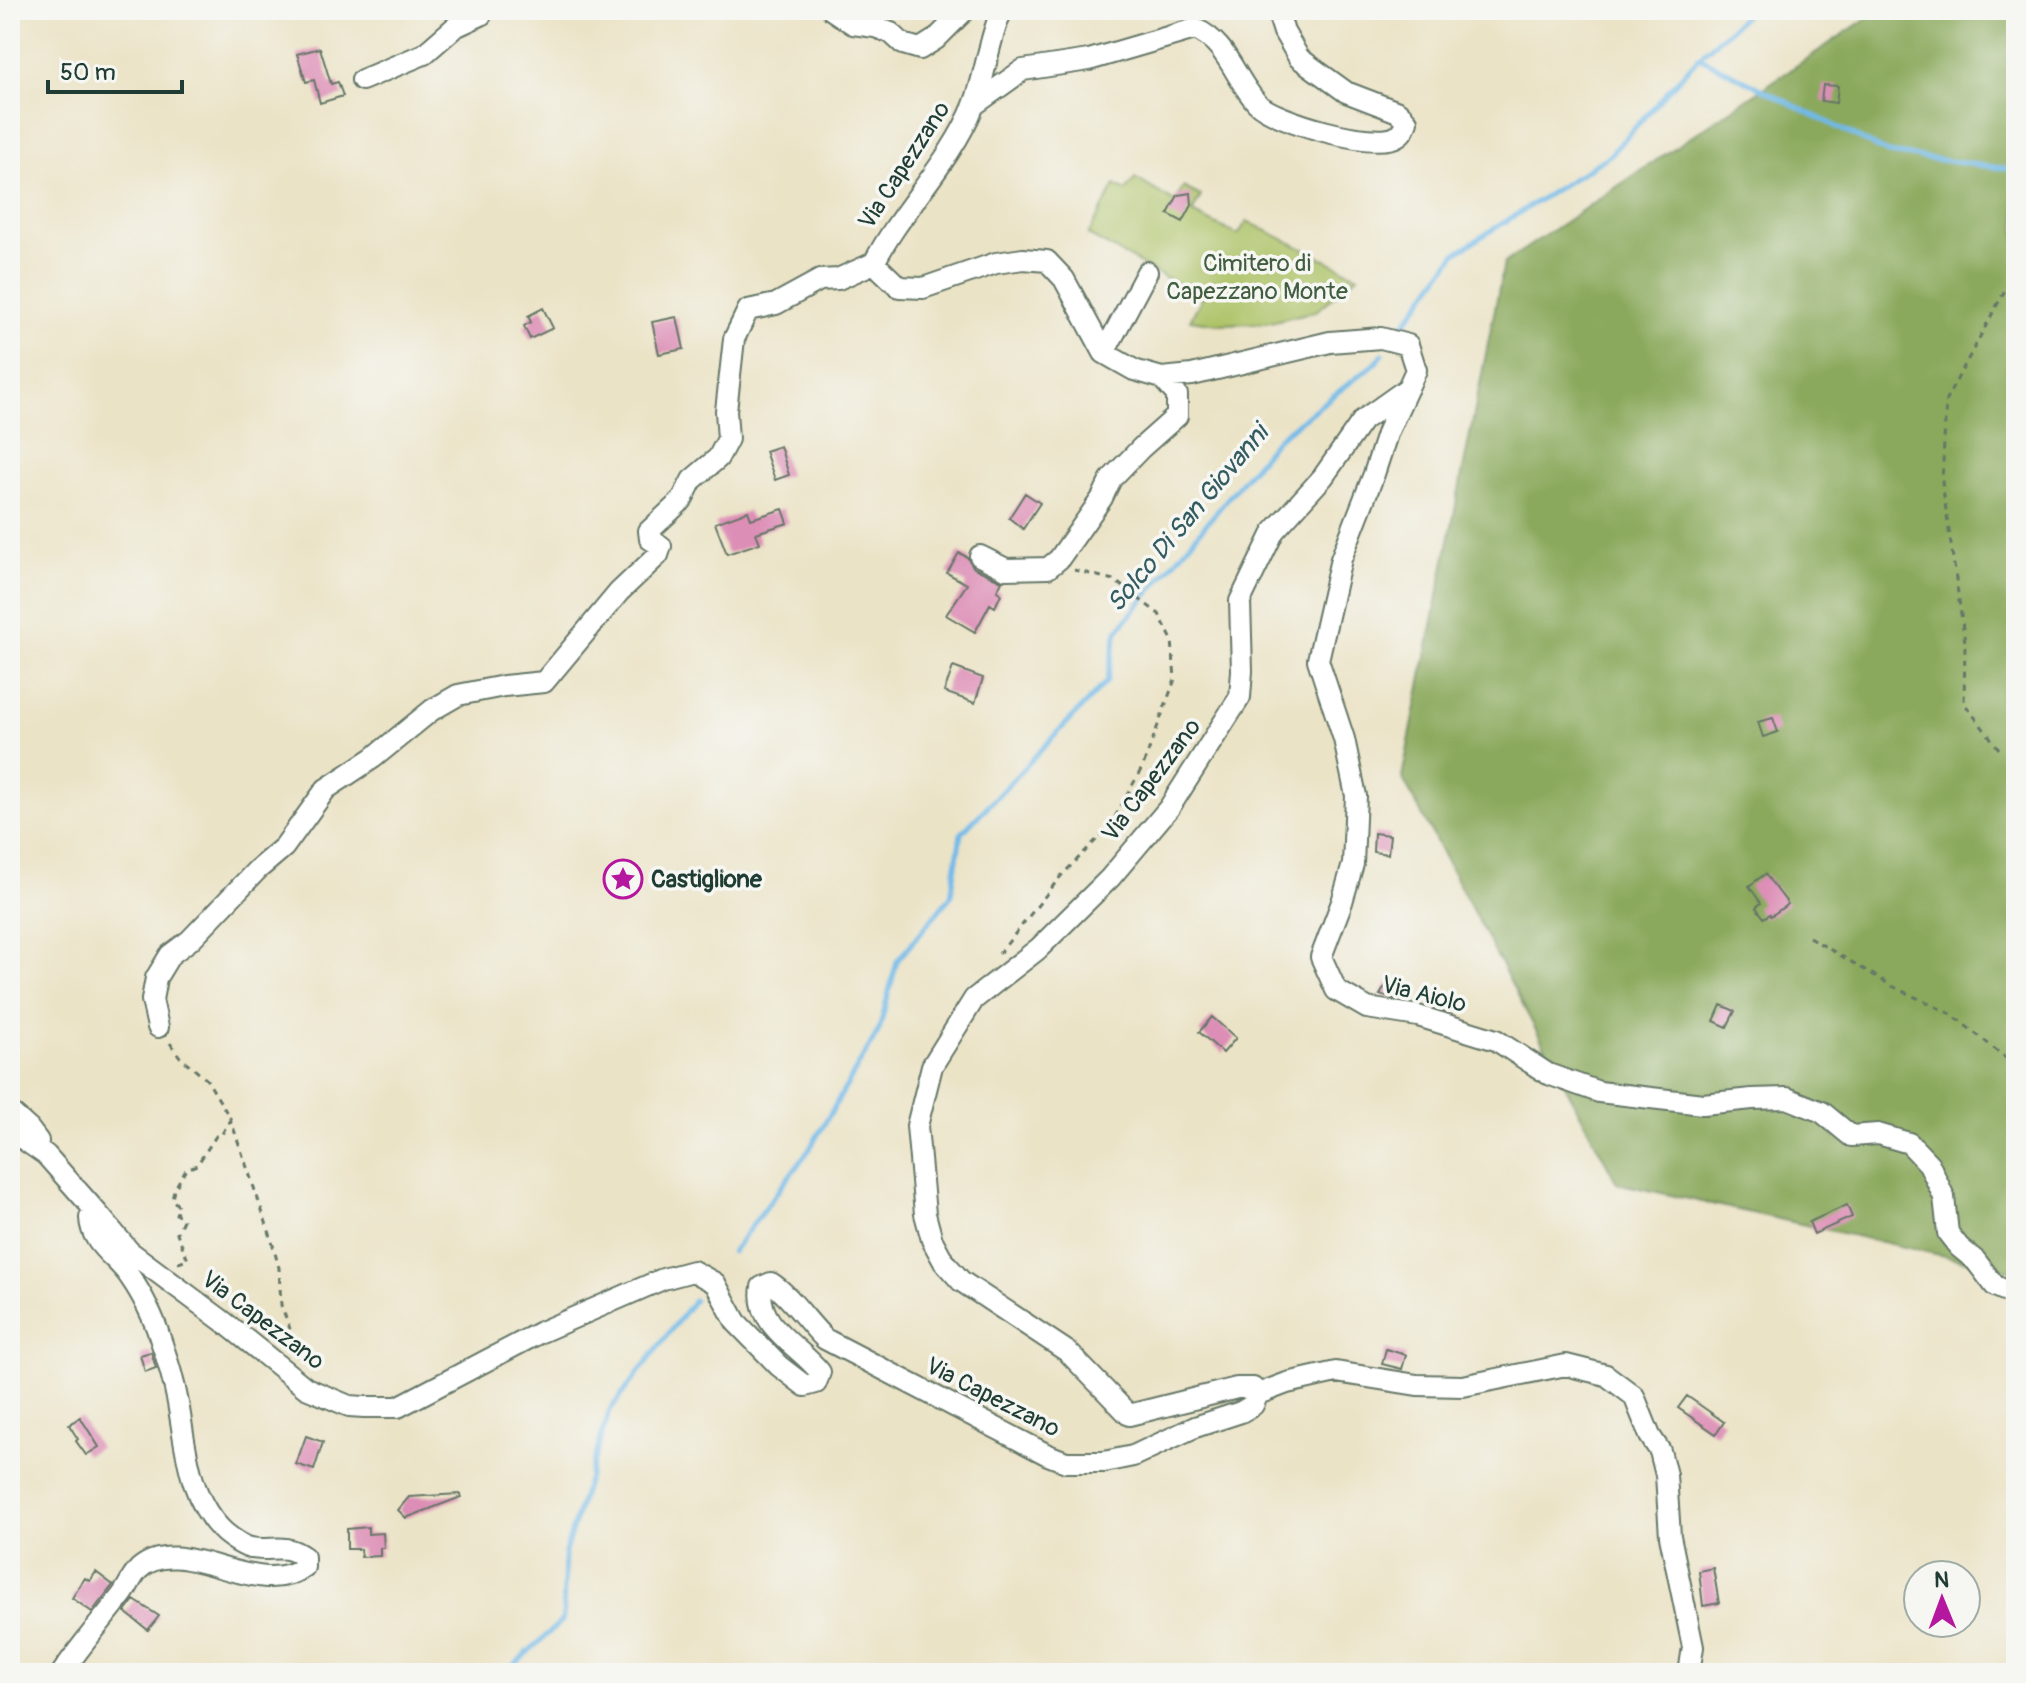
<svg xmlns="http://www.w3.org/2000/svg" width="2026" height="1683" font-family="Pangolin,sans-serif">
  <rect width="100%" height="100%" fill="#f6f6f2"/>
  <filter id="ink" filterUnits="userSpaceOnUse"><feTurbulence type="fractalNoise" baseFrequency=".0125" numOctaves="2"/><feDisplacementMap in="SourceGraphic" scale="16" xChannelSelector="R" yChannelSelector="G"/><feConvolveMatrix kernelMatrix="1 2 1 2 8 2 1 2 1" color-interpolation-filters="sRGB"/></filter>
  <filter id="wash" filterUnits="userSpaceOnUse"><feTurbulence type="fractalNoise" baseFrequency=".006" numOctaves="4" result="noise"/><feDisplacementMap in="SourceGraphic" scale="32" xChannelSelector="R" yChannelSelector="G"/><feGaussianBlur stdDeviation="1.8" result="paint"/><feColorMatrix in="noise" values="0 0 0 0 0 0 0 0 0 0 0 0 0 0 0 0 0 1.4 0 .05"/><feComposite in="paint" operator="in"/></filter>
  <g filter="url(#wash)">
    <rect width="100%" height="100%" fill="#ebe3c6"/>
    <!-- green -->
    <path fill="#adc368" stroke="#66804e" stroke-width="2" d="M1135 178 1175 202 1183 187 1201 196 1192 213 1238 235 1247 221 1358 276 1316 311 1266 323 1218 324 1190 320 1202 298 1088 235 1115 185 1126 191Z"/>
    <!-- forest -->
    <path fill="#8aa95c" stroke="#547348" stroke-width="2" d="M1876 10H2016V1272L1617 1183 1402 777 1504 263 1870 16Z"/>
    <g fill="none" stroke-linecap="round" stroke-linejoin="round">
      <!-- stream -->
      <path stroke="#70b9e8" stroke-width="5" d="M1699 57 1888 153 2016 170
        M1403 326 1456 253 1610 155 1699 57 1751 10
        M732 1252 809 1150 879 1030 897 961 951 896 961 834 1107 681 1117 631 1278 438 1377 362 1383 354
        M505 1673 563 1620 565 1552 610 1410 694 1300"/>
    </g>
    <g id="blocks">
      <!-- building -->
      <path fill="#dd8eb6" d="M320 48 331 84 338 82 343 96 320 103 314 80 306 82 297 54Z
        M1823 85 1838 86 1836 103 1821 101Z
        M1191 193 1192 205 1183 222 1168 214 1178 195Z
        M543 308 553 328 530 339 524 326 531 322 528 316Z
        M677 317 684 349 659 354 652 322Z
        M780 446 789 475 775 480 765 451Z
        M1025 493 1040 503 1023 529 1009 518Z
        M783 509 788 523 756 533 760 543 727 554 715 523 748 511 751 519Z
        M959 553 967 557 974 568 1002 581 997 591 1001 594 995 607 990 604 975 632 946 615 967 584 947 573Z
        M953 667 983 678 975 703 944 692Z
        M1773 718 1778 732 1763 737 1758 722Z
        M1374 833 1390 835 1388 854 1373 852Z
        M1765 874 1788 904 1771 916 1770 914 1764 918 1756 907 1761 903 1749 886Z
        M1390 979 1404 988 1397 1000 1380 995Z
        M1721 1005 1735 1011 1727 1027 1714 1021Z
        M1212 1017 1236 1038 1223 1053 1199 1032Z
        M1847 1205 1852 1217 1814 1234 1809 1222Z
        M1386 1349 1406 1355 1402 1369 1382 1364Z
        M151 1352 156 1368 145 1372 140 1355Z
        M1687 1396 1724 1422 1716 1434 1678 1408Z
        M80 1417 99 1447 86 1455 76 1441 78 1439 69 1425Z
        M306 1436 323 1442 314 1470 296 1464Z
        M460 1494 461 1497 406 1518 398 1510 409 1497Z
        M368 1527V1534L383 1533 384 1548H380V1556L361 1557 360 1549H347V1529Z
        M1713 1568 1719 1603 1703 1606 1699 1571Z
        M96 1572 113 1585 92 1612 72 1598 85 1578 90 1581Z
        M134 1600 159 1616 148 1630 125 1612Z"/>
    </g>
  </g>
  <g filter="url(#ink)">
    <use href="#blocks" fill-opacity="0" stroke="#667767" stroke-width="2"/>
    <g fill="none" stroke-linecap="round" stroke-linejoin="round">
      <defs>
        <path id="minor" d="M832 10 853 24 875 27 891 33 903 44 920 49 936 39 965 10
          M1002 10C988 41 986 74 974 105 950 164 902 208 874 263L899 287 923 288 996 263 1023 259 1047 261 1064 279 1104 353 1134 370 1162 378 1192 375 1330 342 1381 338 1408 345 1416 370 1388 431 1374 474 1341 559 1318 660 1344 739 1356 796 1353 864 1342 902 1321 957 1336 990 1367 1008 1418 1016 1496 1040 1548 1074 1599 1092 1703 1104 1752 1099 1787 1098 1822 1112 1851 1136 1878 1134 1909 1143 1929 1164 1944 1197 1948 1233 1959 1247 1976 1261 1995 1286 2011 1293 2016 1300
          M362 80 424 54 455 27 481 15 483 10
          M974 105 1023 70 1089 60 1195 29C1227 42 1235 79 1257 103 1274 121 1376 150 1397 136 1403 133 1405 127 1407 121L1398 112 1346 92 1299 58 1284 32 1277 10
          M1104 353 1147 272
          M980 556 1006 569 1048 568 1059 559 1102 498 1111 479 1141 448 1177 416V395L1162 378
          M158 1027 152 1000 156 978 170 955 190 940 257 870 284 847 326 789 373 758 432 710 458 695 504 686 544 682 619 592 658 555 661 546 650 539 649 531 682 500 692 480 718 458 728 439 726 411 734 339 748 310 776 304 820 280 838 279 874 263
          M10 1112 29 1129 38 1141
          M10 1130 46 1155 98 1214
          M1258 1394 1287 1383 1336 1372 1417 1385 1463 1386 1566 1365 1606 1375 1634 1396 1650 1436 1660 1451 1666 1475 1670 1536 1693 1647 1689 1673
          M62 1673C80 1646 102 1621 122 1595 128 1587 132 1576 139 1569 181 1531 256 1602 304 1567V1557C283 1542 272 1552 251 1548 244 1547 231 1538 225 1533 188 1500 186 1447 178 1403 174 1381 167 1358 160 1338 154 1318 142 1294 130 1277 117 1257 91 1245 90 1218L98 1214 129 1251 224 1322 306 1388 349 1406 364 1407H398L541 1332 663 1279 693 1271 715 1283 736 1322 779 1366 805 1386 816 1383 820 1372C800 1346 755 1326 762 1287L771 1283C789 1294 808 1323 825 1339L1048 1455 1066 1462H1104L1133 1456 1195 1427 1241 1412 1253 1405 1258 1394 1253 1388H1237L1129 1415 1068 1352 961 1281 944 1262 932 1240 925 1214 917 1126 932 1066 974 999 1038 949 1110 878 1169 808 1240 697 1242 671 1240 601 1274 531 1323 477 1363 420 1408 388"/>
      </defs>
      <!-- minor casing -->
      <use href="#minor" stroke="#667767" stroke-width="24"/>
      <!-- path -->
      <path stroke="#667767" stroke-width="3" stroke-dasharray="6 6" stroke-linecap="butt" d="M1999 749 1964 703 1965 642 1942 482 1946 400 2011 279 2016 276
        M1809 937 1894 987 1951 1014 2016 1066
        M999 954 1061 876 1110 826 1143 766 1175 679 1172 640 1159 614 1114 580 1074 570
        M170 1043 180 1057 207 1080 230 1118 270 1234 279 1268 281 1305 301 1358
        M178 1263 188 1260 177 1233 183 1220 176 1214 179 1207 172 1199 174 1190 186 1169 197 1165 216 1136 222 1134 230 1120"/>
      <!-- minor -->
      <use href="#minor" stroke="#fff" stroke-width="20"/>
    </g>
  </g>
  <!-- icons -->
  <defs>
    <symbol id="sight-ring" viewBox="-11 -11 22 22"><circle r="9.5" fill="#f6f6f2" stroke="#b5179e" stroke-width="1.5"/><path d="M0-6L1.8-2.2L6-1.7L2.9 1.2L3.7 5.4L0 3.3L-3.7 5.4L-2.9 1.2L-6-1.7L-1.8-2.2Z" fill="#b5179e"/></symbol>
  </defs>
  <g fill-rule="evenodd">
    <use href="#sight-ring" x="601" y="857" width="44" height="44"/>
  </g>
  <g text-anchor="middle" stroke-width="7" stroke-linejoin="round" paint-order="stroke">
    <!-- street labels -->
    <g font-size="24" fill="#1f3d34" stroke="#f6f6f2">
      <text transform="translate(904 165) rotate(-57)" y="8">Via Capezzano</text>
      <text transform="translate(1151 780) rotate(-53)" y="8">Via Capezzano</text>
      <text transform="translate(1424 994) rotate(14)" y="8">Via Aiolo</text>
      <text transform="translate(263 1320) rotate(37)" y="8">Via Capezzano</text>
      <text transform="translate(993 1397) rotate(27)" y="8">Via Capezzano</text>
    </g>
    <!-- park labels -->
    <g font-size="24" fill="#425e41" stroke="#f6f6f2">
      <text x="1257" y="271">Cimitero di<tspan x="1257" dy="28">Capezzano Monte</tspan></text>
    </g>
    <!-- poi labels -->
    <g font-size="24" font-weight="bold" fill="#1f3d34" stroke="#f6f6f2" text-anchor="start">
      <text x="651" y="887">Castiglione</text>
    </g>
    <!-- water labels -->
    <g font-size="26" font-style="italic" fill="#335c61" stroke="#f6f6f2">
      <text transform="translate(1187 518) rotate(-50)" y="9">Solco Di San Giovanni</text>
    </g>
  </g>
  <!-- margin -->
  <rect width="2026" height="1683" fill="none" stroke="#f6f6f2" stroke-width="40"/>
  <!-- north arrow -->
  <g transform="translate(1942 1599) rotate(359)"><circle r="38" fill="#f6f6f2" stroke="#a0aca6" stroke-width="2"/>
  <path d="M0-6L14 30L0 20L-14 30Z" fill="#b5179e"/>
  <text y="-12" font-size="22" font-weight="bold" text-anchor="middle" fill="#1f3d34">N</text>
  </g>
  <!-- scale -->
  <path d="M48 80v12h134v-12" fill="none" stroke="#1f3d34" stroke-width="4"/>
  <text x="60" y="80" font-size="24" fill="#1f3d34" stroke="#f6f6f2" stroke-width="6" paint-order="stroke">50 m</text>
</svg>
